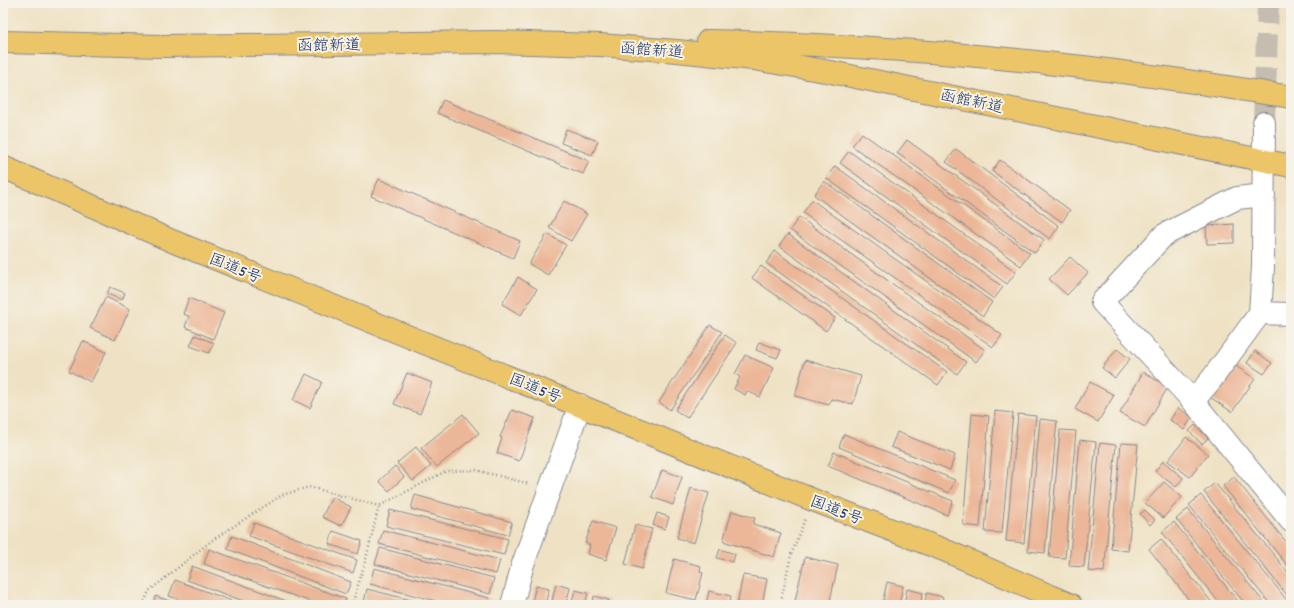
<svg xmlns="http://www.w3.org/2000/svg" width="1294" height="608" font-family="Dekko,'Klee One',sans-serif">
  <rect width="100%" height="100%" fill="#f7f3e8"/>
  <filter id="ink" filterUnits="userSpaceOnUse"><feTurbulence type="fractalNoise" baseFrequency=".025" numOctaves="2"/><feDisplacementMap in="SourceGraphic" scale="8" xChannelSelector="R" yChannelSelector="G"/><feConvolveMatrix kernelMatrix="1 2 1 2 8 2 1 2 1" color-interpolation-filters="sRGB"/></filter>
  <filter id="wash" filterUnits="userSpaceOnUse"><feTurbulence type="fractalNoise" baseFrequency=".012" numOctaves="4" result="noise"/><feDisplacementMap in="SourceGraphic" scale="16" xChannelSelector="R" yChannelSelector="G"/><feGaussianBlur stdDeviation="0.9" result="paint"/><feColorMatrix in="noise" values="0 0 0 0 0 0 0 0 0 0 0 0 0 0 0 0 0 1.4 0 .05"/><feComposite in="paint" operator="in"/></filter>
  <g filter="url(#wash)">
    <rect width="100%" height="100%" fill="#efe2c4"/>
    <g id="blocks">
      <!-- building -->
      <path fill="#ecb798" d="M443 100 589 161 583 174 437 113Z
        M566 129 598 141 592 155 561 143Z
        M862 133 1030 253 1021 266 852 146Z
        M907 140 1044 240 1035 253 897 153Z
        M956 149 1059 226 1050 239 946 162Z
        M849 151 1016 272 1007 284 840 163Z
        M1000 160 1070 210 1062 222 992 171Z
        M835 166 1003 287 994 299 826 178Z
        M379 179 520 241 513 258 371 196Z
        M824 181 992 302 983 316 814 195Z
        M812 200 1002 335 993 347 803 213Z
        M564 201 587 214 571 241 549 228Z
        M799 217 985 350 976 362 790 230Z
        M1234 224V243L1207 244 1206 226Z
        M547 234 566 245 548 275 529 264Z
        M788 234 966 362 957 374 779 246Z
        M775 251 947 372 938 385 766 263Z
        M1070 257 1088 273 1067 295 1049 279Z
        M761 266 835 318 826 331 752 278Z
        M518 277 537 289 521 315 502 304Z
        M110 287 125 293 122 300 107 294Z
        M106 297 130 309 115 340 90 328Z
        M189 298 224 313 213 339 185 327 189 316 183 314Z
        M710 325 722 332 670 410 659 402Z
        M195 335 214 343 209 353 190 346Z
        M725 335 737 343 687 418 675 410Z
        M83 341 106 352 91 382 69 371Z
        M759 342 781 350 777 358 756 350Z
        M1117 349 1130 359 1115 378 1102 368Z
        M1255 351 1272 363 1264 374 1247 363Z
        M745 355 774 368 760 397 747 391 745 395 734 389 740 377 735 374Z
        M805 360 861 376 853 404 831 399 829 405 795 396Z
        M1233 364 1255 379 1232 412 1210 397Z
        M1143 372 1168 387 1145 427 1120 413Z
        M407 373 432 383 420 414 394 404Z
        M306 374 322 382 310 408 293 400Z
        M1090 382 1114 395 1098 422 1075 409Z
        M1178 408 1192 417 1184 430 1170 420Z
        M512 410 535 418 519 461 497 453 502 438 500 437Z
        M995 411 1013 413 1002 533 985 532Z
        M463 414 479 433 437 467 421 448Z
        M972 414 989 416 980 527 963 525Z
        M1018 414 1036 416 1024 543 1006 541Z
        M1040 419 1057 421 1045 553 1028 551Z
        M1195 425 1208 438 1202 444 1189 431Z
        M1060 430 1076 431 1065 558 1049 557Z
        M897 432 955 455 950 470 891 447Z
        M844 434 955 480 949 493 839 447Z
        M1186 437 1208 454 1190 477 1168 461Z
        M1080 440 1096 442 1084 567 1069 566Z
        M1100 443 1116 445 1104 572 1088 571Z
        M1121 443 1138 444 1128 551 1111 549Z
        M416 447 431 466 413 481 397 463Z
        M834 452 953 501 947 515 828 466Z
        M1163 461 1183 478 1176 487 1155 471Z
        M395 466 404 477 389 491 379 481Z
        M662 470 682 477 673 505 652 497Z
        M1234 477 1291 548V570L1223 486Z
        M1164 482 1182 497 1163 518 1145 503Z
        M1215 483 1291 576V600L1204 492Z
        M691 488 709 493 694 543 677 538Z
        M415 495 512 522 508 535 411 509Z
        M1201 495 1291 605H1271L1189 505Z
        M332 497 351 507 341 526 322 517Z
        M1188 509 1266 605H1246L1176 519Z
        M390 510 508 539 504 555 386 526Z
        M1145 510 1155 520 1150 525 1140 514Z
        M732 511 755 518 753 524 781 533 774 557 723 541Z
        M657 513 669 517 665 529 653 525Z
        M593 521 616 528 606 560 588 554 590 545 585 543Z
        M1174 522 1241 605H1221L1162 532Z
        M254 523 357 560 353 573 249 536Z
        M635 525 652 529 642 569 625 564Z
        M383 530 500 560 496 574 379 544Z
        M333 531 362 541 358 554 329 544Z
        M232 536 351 582 346 594 227 549Z
        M1161 539 1214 605H1193L1149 549Z
        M380 548 494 578 490 594 375 564Z
        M209 549 346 599 344 605H320L204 564Z
        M720 549 735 554 733 562 717 558Z
        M805 557 838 565 829 605H794Z
        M674 559 701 566 700 572 703 573 696 600 666 593Z
        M192 566 297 605H254L187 580Z
        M374 568 489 598 487 605H452L370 584Z
        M743 575 767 579 762 605H737Z
        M175 580 243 605H195L169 596Z
        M887 582 903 586 899 605H882Z
        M556 584 570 588 566 605H551Z
        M536 586 549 589 545 605H531Z
        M367 589 427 604V605H373L364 602Z
        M907 589 923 593 920 605H904Z
        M575 590 588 593 585 605H571Z
        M709 591 731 596 729 605H706Z
        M927 593 943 597 941 605H924Z
        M156 596 179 605H152Z
        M594 596 609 600 607 605H592Z"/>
    </g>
  </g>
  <g filter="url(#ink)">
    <use href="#blocks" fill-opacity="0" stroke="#858891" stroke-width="1"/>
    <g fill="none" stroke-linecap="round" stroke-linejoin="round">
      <!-- minor-tunnel -->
      <path stroke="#c5beb0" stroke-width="22" stroke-dasharray="22 11" stroke-linecap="butt" d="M1264 123 1268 3"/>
      <defs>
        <path id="minor" d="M1264 123 1263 267 1260 313 1211 380 1193 401 1291 521
          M1260 313 1291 314
          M1193 401 1102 302 1164 235 1237 198 1264 195
          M512 605 523 564 580 405"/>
        <path id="highway" d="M708 41C827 44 945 51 1064 65 1140 73 1215 85 1291 97
          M3 42 162 46 495 42 600 45 677 51 754 59 831 72 1291 166
          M3 167 172 241 813 500 944 550 1071 605"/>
      </defs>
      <!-- minor casing -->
      <use href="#minor" stroke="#858891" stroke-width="24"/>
      <!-- highway casing -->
      <use href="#highway" stroke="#858891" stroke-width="24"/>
      <!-- path -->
      <path stroke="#858891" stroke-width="2.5" stroke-dasharray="1 3" stroke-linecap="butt" d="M143 605 149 591 211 541 282 495 309 487 379 506
        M352 605 366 559 379 506 446 471 476 470 530 484
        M780 605 791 555 805 519"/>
      <!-- minor -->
      <use href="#minor" stroke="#fff" stroke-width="22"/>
      <!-- highway -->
      <use href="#highway" stroke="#ecc569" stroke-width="22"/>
    </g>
  </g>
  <g text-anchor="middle" stroke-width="4" stroke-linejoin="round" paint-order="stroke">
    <!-- street labels -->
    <g font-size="16" fill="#1b2f5e" stroke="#f7f3e8">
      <text transform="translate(329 44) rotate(-1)" y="6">函館新道</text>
      <text transform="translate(652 49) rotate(4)" y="6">函館新道</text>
      <text transform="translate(972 100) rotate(12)" y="6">函館新道</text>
      <text transform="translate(236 267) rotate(22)" y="6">国道5号</text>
      <text transform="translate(536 387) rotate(22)" y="6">国道5号</text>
      <text transform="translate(837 509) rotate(21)" y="6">国道5号</text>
    </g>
  </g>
  <!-- margin -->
  <rect width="1294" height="608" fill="none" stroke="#f7f3e8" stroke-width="16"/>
</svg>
